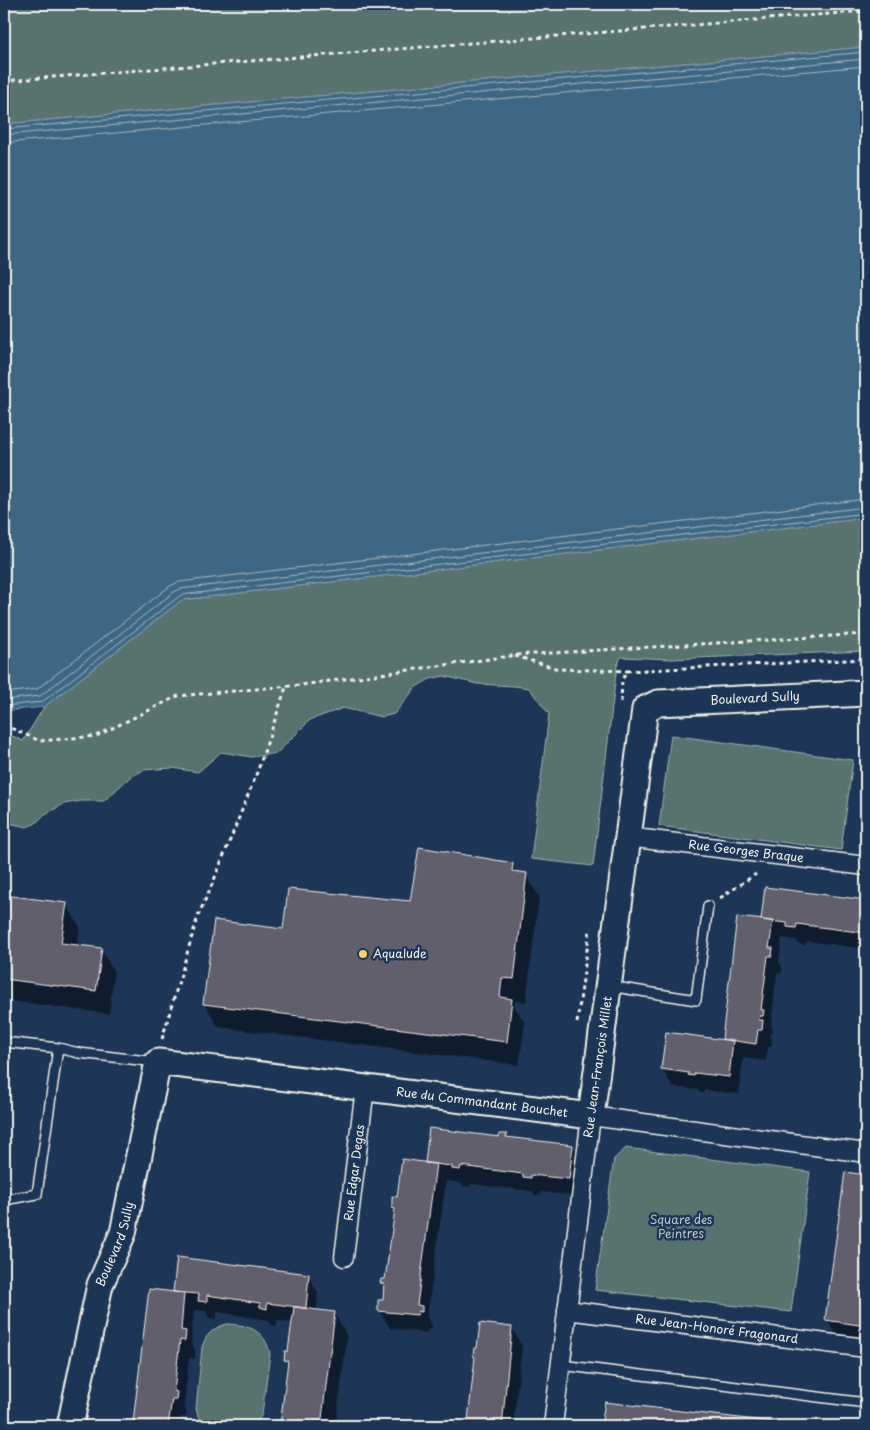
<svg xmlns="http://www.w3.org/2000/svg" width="870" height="1430" font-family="'Playpen Sans',sans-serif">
  <rect width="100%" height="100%" fill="#1d3557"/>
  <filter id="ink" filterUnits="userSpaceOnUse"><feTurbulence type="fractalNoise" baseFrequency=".02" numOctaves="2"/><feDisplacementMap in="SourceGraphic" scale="10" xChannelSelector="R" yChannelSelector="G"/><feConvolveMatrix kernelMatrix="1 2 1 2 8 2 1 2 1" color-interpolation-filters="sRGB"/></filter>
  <g filter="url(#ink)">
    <!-- green -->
    <path fill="#59726e" stroke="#a6b2ab" d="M4 4H866V47L4 124Z
      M866 518V651L671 659 621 657 617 666 593 866 531 859 549 714 529 688 514 686 477 684 444 676 430 679 416 687 394 714 382 717 343 708 310 720 277 753 252 757 221 752 198 772 172 768 144 770 130 777 104 801H81L64 804 45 814 36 823 27 827 4 822V732L23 741 44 707 182 600Z
      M671 735 853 760 841 850 659 826Z
      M626 1148 810 1172 791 1312 595 1290 614 1159Z
      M227 1324C248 1324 266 1331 270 1354L262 1414 255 1426H204L198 1416 196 1409 202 1347C206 1334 213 1328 227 1324Z"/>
    <!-- water -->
    <path fill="#3e6885" stroke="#879fad" d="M866 47V518L182 600 44 707 4 711V124Z"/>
    <!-- shadow -->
    <path fill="#0007" fill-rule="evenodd" d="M512 864 517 873 526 874 539 897 526 1002 515 1001 514 1005 525 1023 519 1065 218 1027 205 1004 284 931 411 902Z
      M766 889 866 901V949L807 941 806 945 798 944 796 940 782 938 779 962 782 967V973H777L771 1025 773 1029V1034L769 1033 772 1039 771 1047H768L766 1061 743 1058 739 1094 704 1090V1093H700L698 1090 673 1087 662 1069 723 1041 738 918 762 921Z
      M4 896 66 904 80 927 77 946 101 949 114 972 109 1014 4 1000Z
      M506 1135 507 1138 573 1147 583 1164 579 1196 541 1192V1195H535L532 1191 471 1184 470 1187 463 1186 461 1183 446 1181 427 1317 432 1325V1329H428L427 1333 390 1328 379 1310 385 1301V1289L382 1283 386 1280 395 1212 393 1208 398 1198 426 1164 500 1139ZM422 1310V1313L412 1312Z
      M846 1173 866 1176V1347L840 1343 827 1320Z
      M308 1275 318 1293 317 1311 334 1313 347 1336 336 1426H281L289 1367 285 1360 289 1353 293 1323 277 1320V1326L271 1325 269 1320 217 1312V1319L209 1318 206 1311 194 1310 191 1342 195 1350V1358H189L184 1407 186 1411V1417H181L180 1426H137L135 1422 174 1293Z
      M512 1328 522 1346 513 1426H466L467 1422H469L476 1359Z
      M606 1403 796 1426H602Z"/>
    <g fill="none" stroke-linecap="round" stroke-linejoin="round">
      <!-- shore -->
      <path stroke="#abbac0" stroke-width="1" d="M4 129 866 52
        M4 135 866 59
        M4 143 866 66
        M4 693 37 689 170 586 179 582 866 499
        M4 700 40 696 174 592 180 589 866 507
        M4 706 42 702 181 595 866 513"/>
    </g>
    <!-- building -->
    <path fill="#625f6d" stroke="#f4f1e8" d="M419 847 513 863 512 871 527 873 514 979 502 978 500 997 512 999 507 1042 203 1004 214 920 283 929 288 889 410 901Z
      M765 887 866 900V933L797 924 796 928 787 927V923L761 920Z
      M4 895 67 903 61 943 102 948 96 991 4 979Z
      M737 917 773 921 769 948H773L772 956H768L761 1010H764L763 1016H760L759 1020H763L762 1030H758L756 1044 722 1039Z
      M666 1032 733 1041 729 1077 695 1073 694 1076 688 1075 689 1073 661 1069Z
      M429 1128 499 1137V1134H507L506 1137 573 1145 569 1179 531 1175V1178L523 1177V1174L461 1166 460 1170 452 1169V1166L425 1163Z
      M402 1159 436 1164 417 1305 422 1306V1312L418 1311 417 1315 378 1311V1300H383L384 1284 380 1283 381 1279H385L395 1209 392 1208V1196L397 1197Z
      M845 1172 866 1175V1326L825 1320Z
      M177 1257 309 1274 306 1308 267 1303V1309L260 1307V1303L207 1295V1302L198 1301 199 1294 173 1292Z
      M149 1289 184 1293 181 1330 186 1331 185 1341 180 1340 174 1391 177 1392 176 1399H172L168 1426 133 1422Z
      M294 1307 335 1312 321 1426H280L288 1361 284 1360 285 1351H288Z
      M480 1323 512 1327 502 1426H465V1420H468L475 1357 473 1356 474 1348H477Z
      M605 1402 807 1426H601Z"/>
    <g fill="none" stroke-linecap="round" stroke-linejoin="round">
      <defs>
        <path id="lane" d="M609 986 696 1000 708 906
          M4 1042 58 1048 79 1053 156 1062
          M4 1200 37 1194 58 1048
          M561 1365 866 1403"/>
        <g id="street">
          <path id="s1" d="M627 837 866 866"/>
          <path id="s2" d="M344 1257 365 1088"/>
          <path id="s3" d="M567 1310 866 1348"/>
          <path d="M553 1426 591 1116 866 1153"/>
        </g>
        <g id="secondary">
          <path id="s4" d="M70 1426 100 1285 123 1233 158 1062 591 1116 645 709 658 703 866 693"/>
        </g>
      </defs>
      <!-- lane casing -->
      <use href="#lane" stroke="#f4f1e8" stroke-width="12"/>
      <!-- street casing -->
      <use href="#street" stroke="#f4f1e8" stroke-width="21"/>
      <!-- secondary casing -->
      <use href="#secondary" stroke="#f4f1e8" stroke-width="29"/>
      <!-- path -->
      <path stroke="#f4f1e8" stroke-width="3" stroke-dasharray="4 4" stroke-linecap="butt" d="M4 81 866 11
        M515 656 559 669 627 671
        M621 702 622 680 627 671 866 659
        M4 725 40 741 96 736 178 696 301 685 518 655 866 634
        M720 898 756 874
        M577 1023 590 928
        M162 1039 198 916 214 880 258 770 286 687"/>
      <!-- lane -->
      <use href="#lane" stroke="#1d3557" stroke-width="9"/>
      <!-- street -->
      <use href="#street" stroke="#1d3557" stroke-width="18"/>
      <!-- secondary -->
      <use href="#secondary" stroke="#1d3557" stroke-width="25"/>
    </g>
  </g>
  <!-- markers -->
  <circle fill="#ffd166" stroke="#1d3557" stroke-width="2" cx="363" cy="954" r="5"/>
  <g text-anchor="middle" stroke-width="5" stroke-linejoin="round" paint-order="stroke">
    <!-- street labels -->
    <g font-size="12" fill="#f4f1e8" stroke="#1d3557">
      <text dy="4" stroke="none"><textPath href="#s4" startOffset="1334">Boulevard Sully</textPath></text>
      <text dy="4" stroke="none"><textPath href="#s1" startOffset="120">Rue Georges Braque</textPath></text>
      <text transform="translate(598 1067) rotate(-82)" y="4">Rue Jean-François Millet</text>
      <text dy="4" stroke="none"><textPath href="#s4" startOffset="702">Rue du Commandant Bouchet</textPath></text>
      <text dy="4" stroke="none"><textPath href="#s2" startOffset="85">Rue Edgar Degas</textPath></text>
      <text dy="4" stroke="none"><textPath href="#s4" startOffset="188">Boulevard Sully</textPath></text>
      <text dy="4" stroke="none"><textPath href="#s3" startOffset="151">Rue Jean-Honoré Fragonard</textPath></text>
    </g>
    <!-- poi labels -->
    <g font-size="12" fill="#f4f1e8" stroke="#1d3557" text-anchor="start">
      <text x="373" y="958">Aqualude</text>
    </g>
    <!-- park labels -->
    <g font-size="12" fill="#bec5bd" stroke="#1d3557">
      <text x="681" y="1224">Square des<tspan x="681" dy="14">Peintres</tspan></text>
    </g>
  </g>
  <!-- margin -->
  <rect width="870" height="1430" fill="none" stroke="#1d3557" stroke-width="20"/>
  <rect x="10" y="10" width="850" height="1410" fill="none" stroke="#f4f1e8" stroke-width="2" filter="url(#ink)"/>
</svg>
